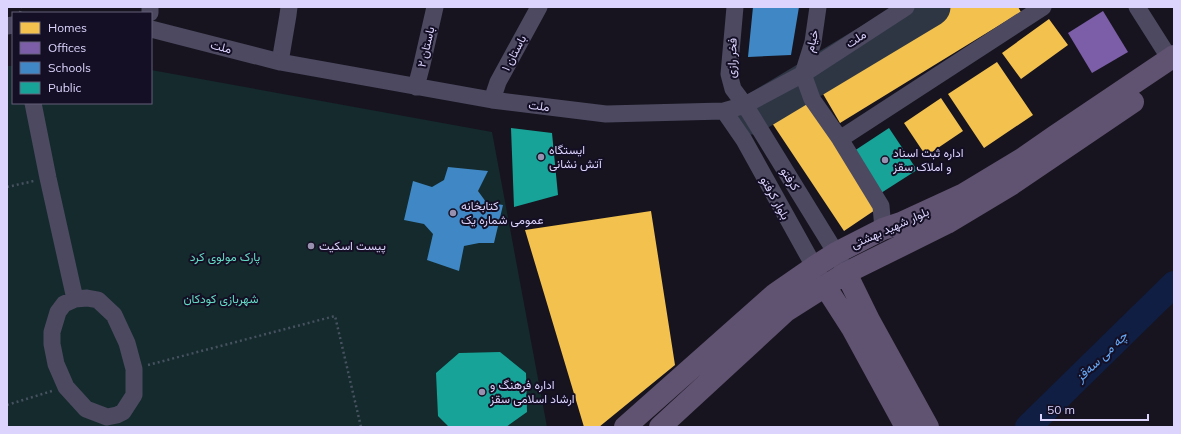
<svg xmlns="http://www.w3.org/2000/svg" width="1181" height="434" font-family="Mulish,Vazirmatn,sans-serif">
  <rect width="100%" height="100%" fill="#17141f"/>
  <!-- green -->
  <path fill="#142a2c" d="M7 66H13V103H151V70L492 132 547 427H7Z"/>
  <!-- homes -->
  <path fill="#f2c14e" d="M943 7H1018L1021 12 840 123 819 87Z
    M1049 19 1068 45 1021 79 1002 53Z
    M997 62 1033 115 984 148 948 94Z
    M804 93 881 206 844 231 768 117Z
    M941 98 963 131 926 156 904 123Z
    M651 211 675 365 599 427H584L525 230Z"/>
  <!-- offices -->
  <path fill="#7b5ea7" d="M1103 11 1128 52 1092 73 1068 33Z"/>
  <!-- schools -->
  <path fill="#3f88c5" d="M753 7H799L791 55 748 57Z
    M448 167 488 171 478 191 486 202 503 205 494 243H479L464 246 459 271 427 260 433 234 424 224 404 220 413 181 432 187 444 180Z"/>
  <!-- public -->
  <path fill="#17a398" d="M511 128 552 133 558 195 514 207Z
    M889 128 917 170 881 193 854 151Z
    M500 352 526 373 527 412 506 427H449L438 416 436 373 459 353Z"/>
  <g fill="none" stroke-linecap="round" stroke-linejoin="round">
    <!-- river -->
    <path stroke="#0f1e42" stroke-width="26" d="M1028 427 1174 284"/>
    <!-- taxiway -->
    <path stroke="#2e3644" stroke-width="39" d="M751 115 931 7"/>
    <!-- path -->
    <path stroke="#475260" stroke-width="2.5" stroke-dasharray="2 3" stroke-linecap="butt" d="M20 13 21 7
      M7 187 34 181
      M148 365 335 316 361 427
      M7 405 52 391"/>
    <!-- minor -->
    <path stroke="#4c4960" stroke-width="17" d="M735 7 729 74 733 89 745 105 836 253 846 273
      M818 7 813 42 803 74 812 99 840 139 881 206 883 229
      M1137 7 1170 59
      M150 13V7
      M7 26 13 25
      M151 29 280 62 492 100 606 114 724 111 745 105 803 74 906 7
      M280 62 288 15 289 7
      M416 87 422 64 435 7
      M492 100 498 82 539 7
      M33 103 48 178 75 299
      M724 111 744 140 820 277
      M840 139 1043 7
      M87 298 98 300 114 315 127 343 134 369V395L123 412 117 415 107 417 86 409 66 387 56 364 52 344V332L58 312 64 304 75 299Z"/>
    <!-- major -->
    <path stroke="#605371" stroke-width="22" d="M846 273 869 320 928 427
      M825 286 852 328 906 427
      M625 427 775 294 814 267 836 253 883 229 901 223 964 194 1022 159 1055 136 1174 56
      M660 427 786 311 846 273 947 223 1012 184 1133 102"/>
  </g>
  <!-- markers -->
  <g fill="#9791af" stroke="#140f24" stroke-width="1.5">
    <circle cx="541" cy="157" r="4"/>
    <circle cx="885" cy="160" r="4"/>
    <circle cx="453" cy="213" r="4"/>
    <circle cx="311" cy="246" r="4"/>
    <circle cx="482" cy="392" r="4"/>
  </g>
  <g text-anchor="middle" stroke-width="4" stroke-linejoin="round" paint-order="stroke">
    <!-- street labels -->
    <g font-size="12" fill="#dcd4fd" stroke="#140f24">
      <text transform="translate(856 39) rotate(-33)" y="4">ملت</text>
      <text transform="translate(812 41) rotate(-77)" y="4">خیام</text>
      <text transform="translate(221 47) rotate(14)" y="4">ملت</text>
      <text transform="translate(426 47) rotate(-77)" y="4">باستان ۲</text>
      <text transform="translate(514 53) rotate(-62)" y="4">باستان ۱</text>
      <text transform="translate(732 58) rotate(-88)" y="4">فخر رازی</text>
      <text transform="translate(539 106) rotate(7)" y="4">ملت</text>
      <text transform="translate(790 179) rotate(58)" y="4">کرفتو</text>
      <text transform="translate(775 198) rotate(61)" y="4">بلوار کرفتو</text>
      <text transform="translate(890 228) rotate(-24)" y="4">بلوار شهید بهشتی</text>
    </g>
    <!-- poi labels -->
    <g font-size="12" fill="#dcd4fd" stroke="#140f24" text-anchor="start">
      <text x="549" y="154">ایستگاه<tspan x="549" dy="14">آتش نشانی</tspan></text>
      <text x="893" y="157">اداره ثبت اسناد<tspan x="893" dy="14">و املاک سقز</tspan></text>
      <text x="461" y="210">کتابخانه<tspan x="461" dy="14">عمومی شماره یک</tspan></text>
      <text x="319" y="250">پیست اسکیت</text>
      <text x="490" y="389">اداره فرهنگ و<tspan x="490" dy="14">ارشاد اسلامی سقز</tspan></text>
    </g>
    <!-- park labels -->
    <g font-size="12" fill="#63dbc5" stroke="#140f24">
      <text x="225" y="261">پارک مولوی کرد</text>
      <text x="221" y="303">شهربازی کودکان</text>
    </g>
    <!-- water labels -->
    <g font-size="13" font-style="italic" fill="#67abf9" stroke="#140f24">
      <text transform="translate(1101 356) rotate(-44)" y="5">چە می سەقز</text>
    </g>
  </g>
  <!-- border -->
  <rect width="1181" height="434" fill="none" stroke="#dcd4fd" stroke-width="16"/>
  <!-- legend -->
  <rect x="12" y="12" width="140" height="92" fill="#140f24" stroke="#645e7b"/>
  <rect x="20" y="22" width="20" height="12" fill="#f2c14e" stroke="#645e7b"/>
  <text x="48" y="32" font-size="12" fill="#dcd4fd">Homes</text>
  <rect x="20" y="42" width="20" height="12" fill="#7b5ea7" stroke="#645e7b"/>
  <text x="48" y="52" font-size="12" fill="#dcd4fd">Offices</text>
  <rect x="20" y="62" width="20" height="12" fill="#3f88c5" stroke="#645e7b"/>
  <text x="48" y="72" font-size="12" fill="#dcd4fd">Schools</text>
  <rect x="20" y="82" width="20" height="12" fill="#17a398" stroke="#645e7b"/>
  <text x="48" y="92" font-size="12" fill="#dcd4fd">Public</text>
  <!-- scale -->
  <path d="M1041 414v6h107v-6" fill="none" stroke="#dcd4fd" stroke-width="2"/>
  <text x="1047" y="414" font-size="12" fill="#dcd4fd" stroke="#140f24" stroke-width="3" paint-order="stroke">50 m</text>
</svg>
